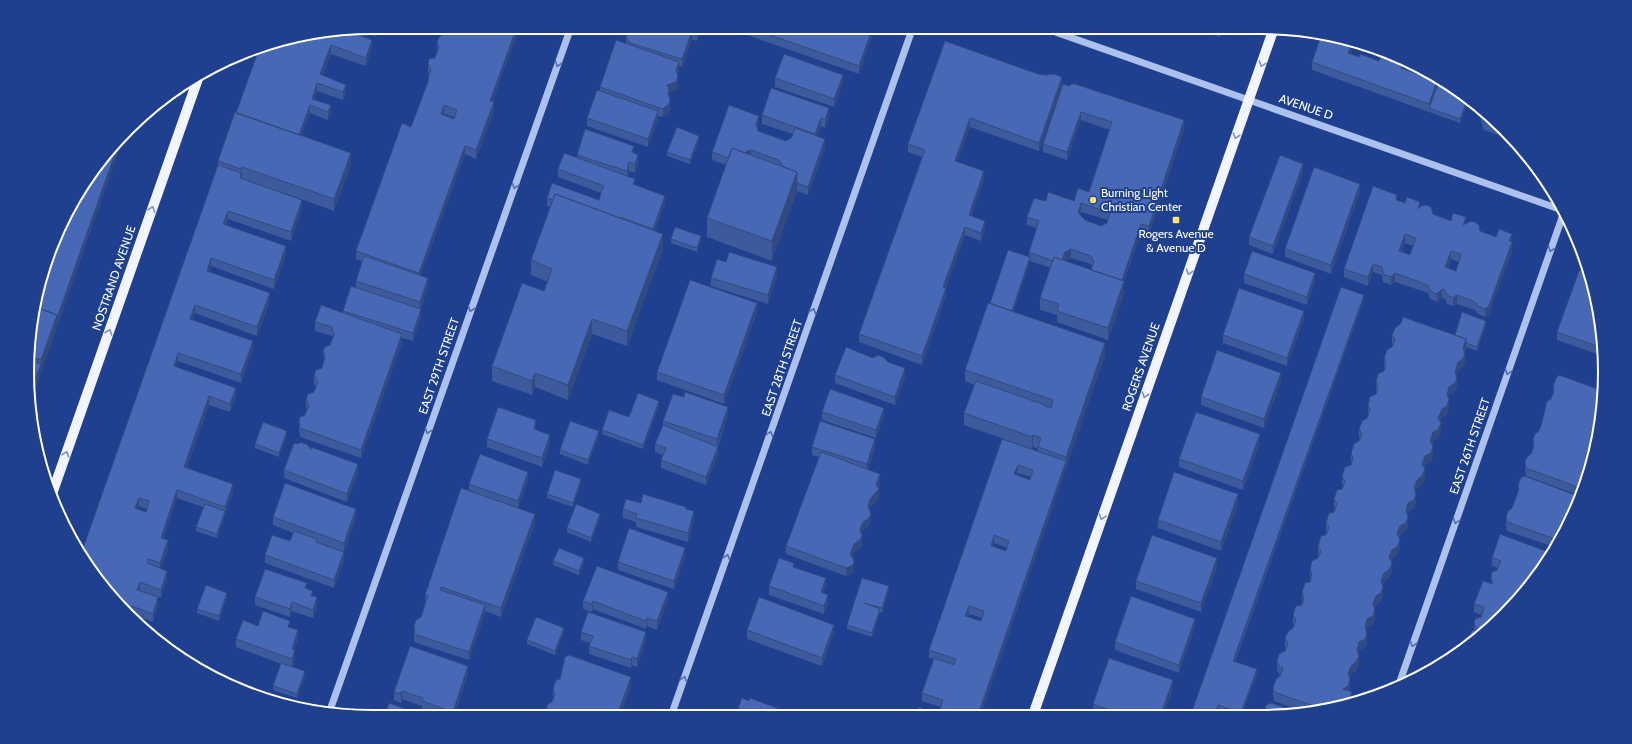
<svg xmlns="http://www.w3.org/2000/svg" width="1632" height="744" font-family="Cabin,sans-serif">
  <rect width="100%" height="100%" fill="#1e408e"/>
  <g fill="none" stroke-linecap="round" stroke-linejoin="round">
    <!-- minor -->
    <path stroke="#acc1ed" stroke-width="7" d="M1041 27 1562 210
      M1398 687 1564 212
      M329 713 571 27
      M671 716 913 27"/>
    <!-- major -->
    <path stroke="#f2f5ff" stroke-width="10" d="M53 491 200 73
      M1033 715 1274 28"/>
  </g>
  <!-- wall -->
  <path fill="#3d5a9c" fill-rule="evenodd" d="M372 27H380L376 37 356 30Z
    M701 27V30L697 41 692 39 682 67 679 66V71L677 75 678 85 676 90 669 92 670 107 669 113 663 117 658 116V119L648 147 587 126V118L600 91V87L626 44V38Z
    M724 27H875L859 74Z
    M1192 27H1223L1220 37Z
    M347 31 372 48 366 66 331 54 323 75 346 93 343 100 317 91 314 100 331 113 328 120 310 113 302 135 351 164 334 211 284 193 302 208 291 241 228 219 226 225 286 254 274 289 211 266 210 272 270 301 257 336 195 313 193 320 253 349 241 383 178 361 176 367 236 396 230 412 209 405 187 467 233 492 217 538 196 531V527L203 507 177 498 163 539 168 549 161 568 167 579 161 598 140 591 158 606 153 622 132 614 81 554 218 165V161L236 113ZM139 506 147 509 146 512 137 509Z
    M1342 38 1392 53V55L1374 48 1373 52 1352 44V51L1351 54 1359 57 1404 69 1418 74V72L1415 71 1416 66 1469 99 1460 123 1312 70V62L1342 39Z
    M945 41 1062 85 1039 151 970 127 957 162 984 179 971 216 985 230 981 241 965 235 946 288V296L922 365 859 342V334L922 157 908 152V144Z
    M437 43 492 102 494 111 476 159 465 154 421 275 428 286 421 310V317L413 341 402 338V343L361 458 300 437 299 429V421L305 415 307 409 306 407V399L314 392 316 387 314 384V375L322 368 324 361 323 351 330 345 333 338 332 336 315 331V322L343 313V311L356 288V281L362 261 356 259V251L411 127 428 82V78L429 74 428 72V64L435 58 437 52ZM444 114 454 117V119L444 115Z
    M775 78 843 83 834 107 775 87Z
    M1063 84 1184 129 1149 234 1141 232 1124 282V293L1108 340 1057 322V315L1040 310V298L1051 268 1030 261 1013 311 1105 355 981 715 938 714 941 707 922 701V693L934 659 929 658V650L1002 439 1038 451V449L1033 447 1032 449 964 425V413L974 385 965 381V370L990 303 1029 257V252L1037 228 1027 225V217L1046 201H1074L1089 192 1110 130 1081 120 1067 160 1043 152V144ZM1081 212 1108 220 1107 223 1101 226 1085 220 1080 215ZM1071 258 1091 264 1092 267 1091 270 1064 261 1065 260ZM1018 473 1031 477 1030 480 1017 475ZM994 543 1007 548 1006 551 993 546ZM969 614 982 618 981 621 968 617Z
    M1481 109 1504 128 1515 141 1484 130 1481 122V114L1482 111 1481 110Z
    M762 115 829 117 825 128 821 126 817 137 825 148 808 195 797 191 772 261 707 237V218L726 165 712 160V152L759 124 757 129 758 131 786 141 792 137 793 134 762 124Z
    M123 138 57 327 30 403 27 372 34 305 73 199Z
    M699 140 690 164 667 156V152Z
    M634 153 638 163 635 173 629 171 628 176 635 185 665 204 655 231 663 249 627 346 592 334 568 400 535 387 532 395 492 381V366L544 291 548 282 531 275V260L550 207 547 206V198L599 200 601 193 558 177V169L577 158V155Z
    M1303 172 1273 254 1249 245V237Z
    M1360 192 1331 274 1285 257V249Z
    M1397 200 1420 207 1433 214 1451 221 1466 224 1480 231 1512 242V251L1489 314 1485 317 1478 314 1475 310 1457 304 1453 306 1447 304 1445 299 1442 298 1437 302 1430 299 1428 293 1395 282 1391 285 1383 282 1382 275 1373 272 1368 286 1344 277V269ZM1405 243 1413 246 1410 255 1402 252ZM1451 259 1459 262 1456 271 1448 268Z
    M671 239 701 240 697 252 671 243Z
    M1244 274 1315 281 1307 305 1244 283Z
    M777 275 768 304 711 286V278Z
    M1364 299 1235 662 1257 674 1242 714H1232L1218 709 1191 714Z
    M1598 304 1603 356 1557 340V332Z
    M757 312 724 404 657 380V372Z
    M1304 319 1287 366 1223 343V335Z
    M1486 325 1477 351 1466 347 1465 352V362L1463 367 1458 371 1456 376 1457 386 1455 391 1449 395 1448 398 1449 407 1447 415 1442 417 1440 421 1441 431 1438 438 1433 441 1432 445 1433 455 1431 461 1425 465 1424 467 1425 477 1422 485 1417 488 1415 492 1416 502 1414 508 1408 512 1407 515 1408 525 1406 531 1400 535 1399 538 1400 548 1397 555 1392 558 1391 561 1392 571 1389 578 1384 581 1383 585V595L1381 601 1376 605 1374 608 1375 618 1373 624 1367 628 1366 631 1367 641 1365 647 1359 651 1358 654 1359 664 1356 671 1351 674 1350 678V688L1349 691 1352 700 1351 702 1309 713 1274 701 1273 696V687L1280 675 1277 670V662L1285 651 1286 648 1285 647V638L1293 628 1294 625 1293 624V615L1302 605V592L1310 582 1311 579 1310 577V569L1318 558 1319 556 1318 554V546L1326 535 1327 533 1326 531V523L1334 512 1335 509 1334 507V499L1342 489 1343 486 1342 484V476L1351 465 1352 463 1351 461V453L1359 441 1360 439 1359 437V429L1367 418 1368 415V405L1376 394 1377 392 1376 390V382L1384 371 1385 369 1384 366V358L1392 347 1393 345 1392 344V335H1455Z
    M873 358 905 377 895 405 835 383V375Z
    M1281 381 1264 428 1201 405V397Z
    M1553 386 1598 439 1581 496 1526 476 1525 471V462L1531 454 1533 448V440L1539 431 1551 399 1553 393Z
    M659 406 643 449 602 434V430L629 417Z
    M822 412 884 416 876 438 822 420Z
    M728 415 718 447V455L706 485 661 468V460L663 455 655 452V444L663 426V421Z
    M536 429V430L550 443 542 467 487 447V439Z
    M287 435 279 457 255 448V444Z
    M599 435 588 465 560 454V450Z
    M1260 443 1243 490 1179 467V459Z
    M298 444 311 450 358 473 347 502 284 478V470Z
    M812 447H875L868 470 880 483 878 488 879 498 870 507 869 510 871 522 869 526 863 530 861 534 862 544 860 549 854 552 852 557 854 569 853 573 846 576 786 554V546L819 457 812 455Z
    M528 480 518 508 535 523 501 617 485 611V613L469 660 414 642V626L421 617 425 603V595L469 491V484Z
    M581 483 573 507 547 498V494Z
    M1518 486 1579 504 1554 547 1507 531 1506 525V517L1512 508 1518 493Z
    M641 503 686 509 694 519 688 542 636 527V522L623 518V509Z
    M1238 503 1221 551 1158 528V520Z
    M273 517H356L344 552 317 542V543L344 561 334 588 265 563V555L290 541 293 533 273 525Z
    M600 518 591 542 567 532V528Z
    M1551 553 1470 646 1474 630V624L1481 617 1482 615 1474 612V604L1491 583V577L1497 570 1498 568 1492 566V558Z
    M685 556 674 589 618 570V562Z
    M553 561 584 562 579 575 553 565Z
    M1217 566 1201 612 1136 589V581Z
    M794 567 826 586 823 593 828 603 824 614 769 595V586Z
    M307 589 313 596 317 606 313 618 292 611 290 617 255 605V597Z
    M889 590 882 613 880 612 872 637 847 629V625Z
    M227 597 219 621 197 613V609Z
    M668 600 657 630 647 626 646 629 593 609 592 612 583 609V601Z
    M258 626 298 639 294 650 295 658 292 666 305 675 297 698 273 690V686L281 664 236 647V639Z
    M1195 627 1179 673 1115 650V642Z
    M747 630 834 633 822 666 747 639Z
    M564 632 555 655 527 644V640Z
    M581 632 646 640 637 667 632 665 631 668 589 654V646L590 643 581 640Z
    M468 674 454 717H443L422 710V706L402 699 401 703 394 700V692Z
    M631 685 620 716H545V711L552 702 553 698V689Z
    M1173 688 1164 714 1099 715 1093 713V704Z"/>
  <!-- shaded-wall -->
  <path fill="#324a7f" d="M377 27H380L376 37V29Z
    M517 27H520L490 109V101Z
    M699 27H701V30L697 41V33Z
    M873 27H875L859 74V66Z
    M1220 27H1223L1220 37Z
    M692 31V39L682 67V59Z
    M372 40V48L366 66V58Z
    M1352 43V51L1348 61V53Z
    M331 45V54L320 82V74Z
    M1404 61V69L1401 68Z
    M679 62V71L676 79V70Z
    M843 75V83L834 107V99Z
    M678 77V85L676 90 669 92V98L668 94 667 85Z
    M1062 77V85L1039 151V143Z
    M1438 78 1440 79 1429 108V104Z
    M317 83V91L312 106V99Z
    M346 85V93L343 100V92Z
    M1468 98 1469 99 1460 123V119Z
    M670 99V107L669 113 663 117V109Z
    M494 102V111L476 159V150Z
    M310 105V113L298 146V138Z
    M331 105V113L328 120V112Z
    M444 105V114L441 123V114Z
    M829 108V117L825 128V120Z
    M658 111V119L648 147V139Z
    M1081 112V120L1067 160V152Z
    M759 116V124L756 133V124Z
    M821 118V126L815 142V134Z
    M970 118V127L955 169V161Z
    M1184 120V129L1149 234V226Z
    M699 136V140L690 164V160Z
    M123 138 57 327 30 403 29 397 41 364V360L118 145Z
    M825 139V148L808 195V187Z
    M465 146V154L419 281V273Z
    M634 146V154L632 152Z
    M751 150V158L746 160V152Z
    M351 153V164L334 211V199Z
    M638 155V163L635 173V164Z
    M629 162V171L627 179V171Z
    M1303 164V172L1273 254V246Z
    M242 167V179L241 181V169Z
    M984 171V179L969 223V215Z
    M797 172V191L772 261V241Z
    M1360 184V192L1331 274V265Z
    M665 196V204L653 238V229Z
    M302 200V208L291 241V232Z
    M1081 203V212L1078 221V213Z
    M228 211V219L223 232V224Z
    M1466 217V225H1463Z
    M985 221V230L981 241V233Z
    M1141 224V232L1124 282V293L1108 340V328L1121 283Z
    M965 227V235L943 296V287Z
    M663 234V249L627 346V331Z
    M1405 234V243L1399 259V251Z
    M1512 234V242L1509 241Z
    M701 236V240L697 252V248Z
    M1512 242V251L1489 314 1485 317V309Z
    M286 246V254L274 289V280Z
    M1071 249V258L1065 260 1061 271V263L1065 252Z
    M1451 251V259L1445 275V267Z
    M1030 257V262L1010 322V318Z
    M211 258V266L207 279V271Z
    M1373 264V272L1368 286V277Z
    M777 267V275L768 304V295Z
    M1315 273V281L1307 305V297Z
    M1395 273V282L1391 285V277Z
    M428 278V286L421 310V317L413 341V333L420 309V302Z
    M946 288V296L922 365V356Z
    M1442 289V298L1437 302V294Z
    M270 293V301L257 336V327Z
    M1364 295V299L1233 665V661Z
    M1457 295V304L1453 306V298Z
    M757 303V312L724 404V395Z
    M195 305V313L190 327V319Z
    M1304 311V319L1287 366V358Z
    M592 319V334L568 400V385Z
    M1486 321V325L1477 351V347Z
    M402 334V343L361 458V450Z
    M1466 339V347L1463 356V348Z
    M253 341V349L241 383V374Z
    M1105 343V355L1066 469V457Z
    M178 353V361L174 374V366Z
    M1465 353V362L1463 367 1458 371 1455 380V372L1458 362Z
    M905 368V377L895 405V397Z
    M535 373V387L532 395V381Z
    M1281 373V381L1264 428V419Z
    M1457 378V386L1455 391 1449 395 1447 403V395L1449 387Z
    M236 388V396L230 412V404Z
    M209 396V405L184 475V467Z
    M1449 399V407L1447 415 1442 417 1438 427V418L1442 409Z
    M659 401V406L643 449V445Z
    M728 407V415L717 447V439Z
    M884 408V416L876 438V430Z
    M536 420V429L534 437V429Z
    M1441 423V431L1438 438 1433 441 1430 450V441L1433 432Z
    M287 431V435L279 457V453Z
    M599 431V435L588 465V460Z
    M1260 434V443L1243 490V481Z
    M550 435V443L542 467V458Z
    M1033 435V447L1032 449V437Z
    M875 439V447L867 472V464Z
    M1433 446V455L1431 461 1425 465 1422 472V464L1425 456Z
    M718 447V455L706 485V477Z
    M1066 461V469L981 715H978Z
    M358 464V473L347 502V494Z
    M1018 465V473L1014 483V474Z
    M1425 469V477L1422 485 1417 488 1414 496V488L1417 480Z
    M528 472V480L518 509V501Z
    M880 474V483L876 493 879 489V498L870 507 868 515V507Z
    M581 479V483L573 507V503Z
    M233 484V492L217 538V534L225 511V507Z
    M177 490V498L161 546V538Z
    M1238 494V503L1221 551V542Z
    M1416 494V502L1414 508 1408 512 1406 519V511L1408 503Z
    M139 498V506L135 517V508Z
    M356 509V517L344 552V543Z
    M694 511V519L688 542V533Z
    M535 514V523L501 617V608Z
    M600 514V518L591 542V538Z
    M871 514V522L869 526 863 530 860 538V530L863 522Z
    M1408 517V525L1406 531 1400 535 1397 542V534L1400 526Z
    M994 535V543L991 554V546Z
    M862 536V544L860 549 854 552 850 563V554L854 544Z
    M168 540V549L160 572V563Z
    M1400 540V548L1397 555 1392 558 1389 566V557L1392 550Z
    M685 548V556L674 589V581Z
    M344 552V561L334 588V580Z
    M584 558V562L579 575V571Z
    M1217 558V566L1201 612V603Z
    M854 560V569L853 573 846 576V568Z
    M1392 563V571L1389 578 1384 581 1381 589V581L1384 573Z
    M167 571V579L161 598V590Z
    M826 578V586L821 600V592Z
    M140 582V591L137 598V590Z
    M889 586V590L882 613V608Z
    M1383 587V595L1381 601 1376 605 1373 612V604L1376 596Z
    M668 592V600L657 630V621Z
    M227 593V597L219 621V616Z
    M828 595V603L824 614V606Z
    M158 597V606L153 622V614Z
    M317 597V606L313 618V610Z
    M593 601V609L592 612V604Z
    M292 602V611L290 617V609Z
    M485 605V613L469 660V652Z
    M132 606V614L131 615 129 613Z
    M969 606V614L965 624V616Z
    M880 609V613L872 637V633Z
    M1375 610V618L1373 624 1367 628 1365 635V627L1367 619Z
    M647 618V626L646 629V621Z
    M1195 619V627L1179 673V665Z
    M834 625V633L822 666V658Z
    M564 628V632L555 655V651Z
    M298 630V639L292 657V649Z
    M646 632V640L637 667V659Z
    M1367 633V641L1365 647 1359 651 1357 658V650L1359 642Z
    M295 650V658L292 668V659Z
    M1359 656V664L1356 671 1351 674 1348 682V674L1351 666Z
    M632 657V665L631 668V660Z
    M468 666V674L454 717H453V712Z
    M1257 669V674L1242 714H1241Z
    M305 671V675L297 698V694Z
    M631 677V685L620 716H617Z
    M1350 679V688L1348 694 1343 689Z
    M1173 680V688L1164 714H1161Z
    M402 691V699L401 703V694Z
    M1352 692 1351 702H1348Z
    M292 700V706H290Z
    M1218 705V709L1216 714H1215Z"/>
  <!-- building -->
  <path fill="#4769b5" stroke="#324a7f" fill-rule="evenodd" d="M445 27H517L490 101 494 102 476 150 465 146 419 273 356 251 402 123 411 127 429 79 428 78 431 70 428 64 429 59 435 58 439 47 437 43 439 37 442 35ZM444 105 457 110 454 119 441 114Z
    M635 27H699L697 33 692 31 682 59 630 43 626 38 627 31Z
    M747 27H873L859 66Z
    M347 31 372 40 366 58 331 45 320 74 346 85 343 92 317 83 312 99 331 105 328 112 310 105 299 135 236 113 260 46Z
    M1322 33 1327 34 1352 43 1348 53 1359 57 1360 54 1379 61 1382 53 1404 61 1401 68 1418 74 1420 68 1438 78 1429 104 1312 62Z
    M616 40 679 62 676 70 678 77 676 82 667 85 669 89 668 94 670 99 669 104 663 109 600 87Z
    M945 41 1038 74 1046 75 1054 74 1062 77 1039 143 970 118 955 161 984 171 969 215 985 221 981 233 965 227 943 287 946 288 922 356 859 334 925 150 908 144Z
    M784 54 843 75 834 99 775 78Z
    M1440 79 1451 85 1468 98 1460 119 1429 108Z
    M1063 84 1070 86 1071 84H1075L1184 120 1149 226 1141 224 1122 280 1091 270 1094 262 1091 256 1071 249 1065 252 1062 260 1054 257 1053 261 1029 252 1039 221 1027 217 1034 198 1046 201 1048 192 1074 201 1078 188 1089 192 1112 122 1081 112 1067 152 1043 144ZM1081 203 1110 213 1107 223 1101 226 1085 220 1078 213Z
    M771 88 829 108 825 120 821 118 815 134 762 115Z
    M597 90 658 111 648 139 587 118Z
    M729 105 759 116 756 124 758 131 786 141 792 137 795 128 825 139 808 187 797 183V172L782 166V165L779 160 751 150 746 152 745 153 732 148 729 158 712 152Z
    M1482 110 1504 128 1505 129 1484 121 1481 114Z
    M235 112 351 153 334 199 242 167 241 169 218 161Z
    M677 127 699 136 690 160 667 152Z
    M585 129 634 146 632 152 638 155 635 164 629 162 627 171 577 155Z
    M118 145 57 318V315L33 306 34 305 73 199Z
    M732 148 797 172 772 241 707 218Z
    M564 153 635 179 633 184 665 196 653 229 620 217V218L555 194 553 200 547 198 552 183 599 200 601 193 604 186 558 169Z
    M1280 155 1303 164 1273 246 1249 237Z
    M218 165 241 173 240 178 302 200 291 232 228 211 223 224 286 246 274 280 211 258 207 271 270 293 257 327 195 305 190 319 253 341 241 374 178 353 174 366 236 388 230 404 209 396 184 467 233 484 225 507 177 490 161 538 168 540 160 563 148 559 147 563 167 571 161 590 140 582 137 590 158 597 153 614 132 606 129 613 81 554ZM139 498 149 501 146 512 135 508Z
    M1314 167 1360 184 1331 265 1285 249Z
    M1373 186 1397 195 1396 200 1405 203 1407 197 1420 202 1418 209 1421 206 1427 205 1431 207 1433 214 1451 221 1453 213 1466 217 1463 225 1471 221 1475 222 1479 225 1480 231 1496 237 1499 229 1512 234 1509 241 1512 242 1489 306 1485 309 1478 306 1475 302 1457 295 1453 298 1447 295 1445 290 1442 289 1437 294 1430 291 1428 285 1395 273 1391 277 1383 274 1382 267 1373 264 1368 277 1344 269ZM1405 234 1416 238 1410 255 1399 251ZM1451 251 1461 254 1456 271 1445 267Z
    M555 194 663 234 627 331 592 319 568 385 535 373 532 381 492 366 522 283 544 291 552 269 531 260Z
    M675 227 701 236 697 248 671 239Z
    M1008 250 1030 257 1012 311 990 303Z
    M1252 251 1315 273 1307 297 1244 274Z
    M729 252 777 267 768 295 711 278 717 259 726 262Z
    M364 256 428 278 420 302 356 281Z
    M1054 257 1124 281 1108 328 1057 311 1059 304 1040 298Z
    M1585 269 1588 270 1598 304 1603 348 1557 332 1579 271Z
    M690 280 757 303 724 395 657 372Z
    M351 286 421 309 413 333 343 311Z
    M1341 287 1364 295 1233 661 1257 669 1241 713 1218 705 1215 714H1191Z
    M1239 288 1304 311 1287 358 1223 335Z
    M988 303 1105 343 1066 457 1038 447 1041 438 1033 435 1032 437 964 413 976 381 1045 405V406L1051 408 1053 400 965 370Z
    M321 305 402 334 361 450 300 428 299 421 300 417 305 415 309 405 306 399 308 394 314 392 318 382 314 375 316 370 322 368 325 357 323 351 325 347 330 345 334 335 332 327 315 322Z
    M33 306 57 315 41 360 29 356Z
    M1462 312 1486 321 1477 347 1466 343V339L1455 335Z
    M1403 317 1466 339 1463 348 1465 353 1463 359 1458 362 1455 372 1457 378 1455 383 1449 387 1447 395 1449 399 1447 406 1442 409 1438 418 1441 423 1438 430 1433 432 1430 441 1433 446 1431 453 1425 456 1422 464 1425 469 1422 476 1417 480 1414 488 1416 494 1414 500 1408 503 1406 511 1408 517 1406 523 1400 526 1397 534 1400 540 1397 547 1392 550 1389 557 1392 563 1389 570 1384 573 1381 581 1383 587 1381 593 1376 596 1373 604 1375 610 1373 616 1367 619 1365 627 1367 633 1365 639 1359 642 1357 650 1359 656 1356 662 1351 666 1348 674 1350 679 1348 686 1343 689 1352 692 1348 702 1322 709 1274 692 1273 687 1276 679 1280 676 1283 668 1280 667 1277 662 1279 654 1285 651 1288 644 1285 638 1288 632 1293 628 1296 620 1293 615 1296 606 1302 605 1304 597 1302 592 1305 583 1310 582 1312 574 1310 569 1312 561 1318 558 1321 551 1318 546 1321 536 1326 535 1329 527 1326 523 1329 513 1334 512 1337 504 1334 499 1337 490 1342 489 1345 481 1342 476 1345 467 1351 465 1353 458 1351 453 1354 444 1359 441 1362 434 1359 429 1362 421 1367 418 1370 410 1368 405 1370 397 1376 394 1378 387 1376 382 1378 374 1384 371 1386 365 1384 358 1387 350 1392 347 1395 340 1392 335 1395 328 1401 323Z
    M846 347 873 358 878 355 883 357 888 362 905 368 895 397 835 375Z
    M1217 350 1281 373 1264 419 1201 397Z
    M28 359 41 364 29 397 27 372Z
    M1559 375 1603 391 1598 439 1583 489 1526 468 1525 462 1527 457 1531 454 1534 445 1533 440 1535 434 1539 431 1542 422 1547 401 1551 399 1554 391 1553 386 1556 378Z
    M830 389 884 408 876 430 822 412Z
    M685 392 728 407 717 439 663 421 673 394 684 397Z
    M638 393 659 401 643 445 602 430 609 410 629 417Z
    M498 407 536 420 534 429 550 435 542 458 487 439Z
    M1196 412 1260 434 1243 481 1179 459Z
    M570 421 599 431 588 460 560 450Z
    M820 421 875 439 867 464 812 447Z
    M263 422 287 431 279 453 255 444Z
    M663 425 718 447 706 477 661 460 666 448 655 444Z
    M1002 439 1066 461 978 715H916L919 707 938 714 943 700 922 693 934 658 954 665 956 659 929 650ZM1018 465 1033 470 1030 480 1014 474ZM994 535 1009 541 1006 551 991 546ZM969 606 984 611 981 621 965 616Z
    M301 442 308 445 311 450V447L358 464 347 494 284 470 294 443 298 444Z
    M821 452 880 474 876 485 879 489 870 499 868 507 871 514 869 518 863 522 860 530 862 536 860 540 854 544 850 554 854 560 853 565 846 568 786 546Z
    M480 454 528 472 518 501 469 484Z
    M555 470 581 479 573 503 547 494Z
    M1174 472 1238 494 1221 542 1158 520Z
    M1524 476 1581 497 1579 504 1558 540 1507 522 1506 517 1508 511 1512 508 1519 489 1518 486 1520 479Z
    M285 483 356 509 344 543 273 517Z
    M461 488 535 514 501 608 441 587 440 590 485 605 469 652 414 634 415 631 414 626 416 620 421 617 428 596 425 595Z
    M643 494 686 507V509L694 511 688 533 636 518 637 514 623 509 626 499 641 503Z
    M205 504 225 511 217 534 196 527Z
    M576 504 600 514 591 538 567 528Z
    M629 528 685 548 674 581 618 562Z
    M294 531 317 539 316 542 344 552 334 580 265 555 272 535 290 541Z
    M1500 534 1551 553 1534 582 1470 646 1465 649 1472 630 1476 631 1477 628 1474 624 1475 619 1481 617 1484 607 1474 604 1483 581 1493 584 1491 577 1492 572 1497 570 1501 561 1492 558Z
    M1152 535 1217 558 1201 603 1136 581Z
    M559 548 584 558 579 571 553 561Z
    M779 558 794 563 793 567 826 578 821 592 828 595 824 606 769 586Z
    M597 566 668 592 657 621 647 618 646 621 593 601 592 604 583 601Z
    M265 569 307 583 305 588 313 591 311 596 317 597 313 610 292 602 290 609 255 597Z
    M862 578 889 586 882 608 864 603 880 609 872 633 847 625Z
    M206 585 227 593 219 616 197 609Z
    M1131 596 1195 619 1179 665 1115 642Z
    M759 597 834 625 822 658 747 630Z
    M263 611 290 621 288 627 298 630 292 649 295 650 292 659 236 639 243 620 258 626Z
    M588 612 646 632 637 659 632 657 631 660 589 646 593 636 581 632Z
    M536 617 564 628 555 651 527 640Z
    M410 646 468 666 453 712 422 701 423 698 402 691 401 694 394 692Z
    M569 655 631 677 617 716H547L545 711 548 704 552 702 555 694 553 689 556 680 560 679 565 657Z
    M1109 658 1173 680 1161 714 1123 715 1093 704Z
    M281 663 305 671 297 694 273 686Z
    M236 688 265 698 240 691Z
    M268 692 292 700 290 706 266 699Z
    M742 698 749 701 750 698 798 716H735Z
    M389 703 428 717H384Z
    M1271 703 1304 714H1265L1264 712 1266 705Z"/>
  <!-- one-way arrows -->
  <defs><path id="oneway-chevron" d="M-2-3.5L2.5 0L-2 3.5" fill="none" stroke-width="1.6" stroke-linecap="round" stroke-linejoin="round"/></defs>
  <g stroke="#506daf">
    <use href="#oneway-chevron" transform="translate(558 64) rotate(109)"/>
    <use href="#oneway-chevron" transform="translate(515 186) rotate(109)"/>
    <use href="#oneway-chevron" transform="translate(1551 249) rotate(109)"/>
    <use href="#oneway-chevron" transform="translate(471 309) rotate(109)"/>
    <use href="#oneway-chevron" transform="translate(813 311) rotate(-71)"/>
    <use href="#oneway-chevron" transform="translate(1508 372) rotate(109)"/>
    <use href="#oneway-chevron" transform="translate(428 431) rotate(109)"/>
    <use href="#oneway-chevron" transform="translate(770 434) rotate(-71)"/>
    <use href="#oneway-chevron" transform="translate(1456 521) rotate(109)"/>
    <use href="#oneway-chevron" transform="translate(727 557) rotate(-71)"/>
    <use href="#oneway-chevron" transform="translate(1413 644) rotate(109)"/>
    <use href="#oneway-chevron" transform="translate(684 679) rotate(-71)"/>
  </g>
  <g stroke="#7d91c1">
    <use href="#oneway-chevron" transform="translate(1262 64) rotate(110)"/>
    <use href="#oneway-chevron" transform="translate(1236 136) rotate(109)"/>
    <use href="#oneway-chevron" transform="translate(152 209) rotate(-71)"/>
    <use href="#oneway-chevron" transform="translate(1189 272) rotate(109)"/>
    <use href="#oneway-chevron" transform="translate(109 332) rotate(-71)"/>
    <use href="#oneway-chevron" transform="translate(1145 395) rotate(109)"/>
    <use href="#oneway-chevron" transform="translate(66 454) rotate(-71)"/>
    <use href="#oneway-chevron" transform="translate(1102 517) rotate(109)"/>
  </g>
  <!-- markers -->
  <g fill="#fbe56c" stroke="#1e408e" stroke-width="1.5">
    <circle cx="1093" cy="200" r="4"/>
    <rect x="1172" y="216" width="8" height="8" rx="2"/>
  </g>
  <g text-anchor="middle" stroke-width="4" stroke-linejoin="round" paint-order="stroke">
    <!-- street labels -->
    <g font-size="12" fill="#fff" stroke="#1e408e">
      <text transform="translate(1306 107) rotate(19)" y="4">AVENUE D</text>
      <text transform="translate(114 278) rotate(-71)" y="4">NOSTRAND AVENUE</text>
      <text transform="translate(439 366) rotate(-71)" y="4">EAST 29TH STREET</text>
      <text transform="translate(1141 367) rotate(-71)" y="4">ROGERS AVENUE</text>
      <text transform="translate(782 368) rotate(-71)" y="4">EAST 28TH STREET</text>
      <text transform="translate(1470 446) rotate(-71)" y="4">EAST 26TH STREET</text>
    </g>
    <!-- poi labels -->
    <g font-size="12" fill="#fff" stroke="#1e408e" text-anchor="start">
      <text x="1101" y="197">Burning Light<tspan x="1101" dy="14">Christian Center</tspan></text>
      <text x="1176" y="238" text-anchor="middle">Rogers Avenue<tspan x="1176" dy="14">&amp; Avenue D</tspan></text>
    </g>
  </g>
  <!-- crop -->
  <path d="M0 0H1632V744H0ZM372 34H1260A338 338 0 0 1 1598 372V372A338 338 0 0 1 1260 710H372A338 338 0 0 1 34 372V372A338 338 0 0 1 372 34Z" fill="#1e408e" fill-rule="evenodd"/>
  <path fill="none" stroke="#fff" stroke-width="2" d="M372 34H1260A338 338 0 0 1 1598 372V372A338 338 0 0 1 1260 710H372A338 338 0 0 1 34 372V372A338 338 0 0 1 372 34Z"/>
</svg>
